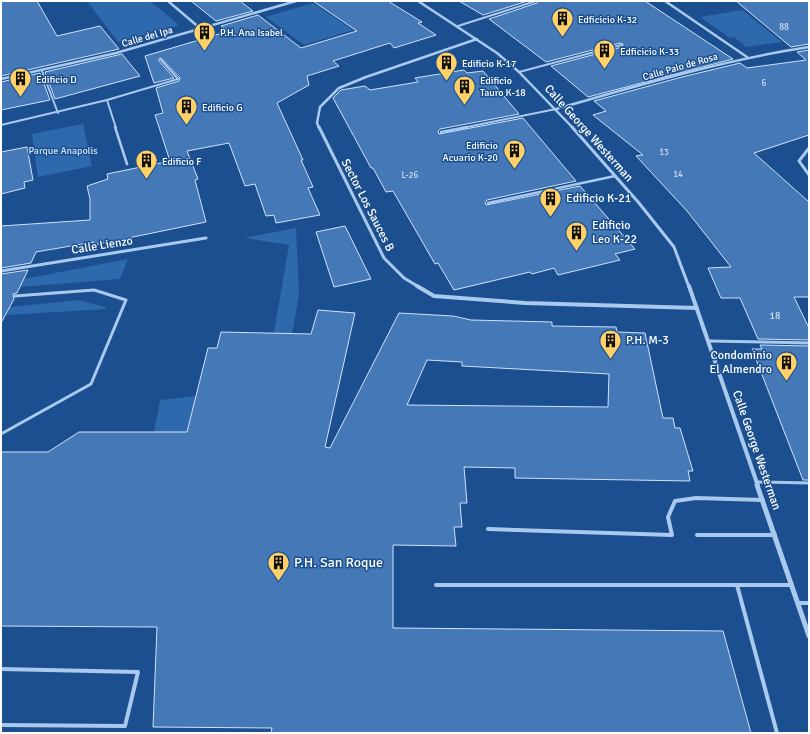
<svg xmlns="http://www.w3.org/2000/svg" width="810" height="734" font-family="Signika,sans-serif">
  <rect width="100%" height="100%" fill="#1b4f8f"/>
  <!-- green -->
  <path fill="#2e69ad" d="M87 1H150L178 24 177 26 118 42Z
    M313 3 353 30 304 45 266 17Z
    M742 10 782 42 746 47 734 37 730 38 700 17Z
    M83 124 92 166 38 177 32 134Z
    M296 228 299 296 275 425 197 423 185 432H154L160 400 196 396 263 397 289 245 244 238Z
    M128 259 120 279 20 287 24 279Z
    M79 300 105 307 107 309 6 315 10 307Z"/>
  <!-- building -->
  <path fill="#4478b7" stroke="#cfe3fa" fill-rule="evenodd" d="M1 1H37L57 36 100 26 119 49 1 76Z
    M191 1H240L253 11 216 21Z
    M313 1H388L422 22 418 23 436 35 394 48 390 43 333 61 339 66 307 76 309 85 277 103 303 160H301L313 187 308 188 320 215 276 223 274 215 266 216 255 184 245 186 229 143 187 151 198 179 195 180 206 222 94 245V242L36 252 31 263 1 268V226L90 220V199L87 186 108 179 107 174 170 161 155 115 163 113 156 88 179 81 180 78 161 58 159 59V61L174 78 154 83 145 56 226 32 225 31 227 30 221 26 258 15 301 48 357 31Z
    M459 1H528L483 15Z
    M538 1H645L733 59 588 97 551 66 622 47 623 44 620 43 546 62 489 19 537 3Z
    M736 1H809V44L791 47Z
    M809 50V135L754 153 809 202V297H794L809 328V340L758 339 740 298H721L708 268 731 267 687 211 636 156 643 155 593 115 606 111 594 101 682 77 740 63 747 68 806 60 797 52Z
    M122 54 140 76 55 99 45 72Z
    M464 70 467 73 483 71 519 114 440 129 438 131 439 134 523 118 576 181 487 200 485 203 486 205 580 186 635 249 615 254 620 260 558 275 554 268 532 274 530 272 454 290 438 263 435 264 393 191 386 192 373 168H371L333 98 341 90 365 86 370 90 418 82 415 78Z
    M40 73 50 100 1 110V82Z
    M27 147 33 180 24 182 25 188 1 194V152Z
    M345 226 371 279 334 287 316 232Z
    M28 270 17 293 13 294 14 299 1 323V274Z
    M318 310 355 313 325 447 330 448 399 313 453 316 471 320 552 322V326L616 327 617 332 645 333 663 418H673L675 428H680L693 471H688L690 481 515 478V468L464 467 467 503H460L462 527H454L456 546 393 545V628L723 631 751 733H271L272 728 153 727 157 627 1 626V452H48L79 432H187L208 348H217L221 332 311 334ZM427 360 462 362V366L609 374 608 407 407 405Z
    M760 345 809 346V480H803L752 349H762Z"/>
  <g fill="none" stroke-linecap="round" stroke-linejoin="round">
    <!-- lane-far3 -->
    <path stroke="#a9c9ee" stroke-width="2" d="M458 26 536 1
      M42 71 58 113
      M519 72 621 45
      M107 100 116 128
      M1 125 107 100 178 79 161 60
      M462 128 556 109"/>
    <!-- lane-far2 -->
    <path stroke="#a9c9ee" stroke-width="2.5" d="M115 127 127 164
      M441 132 467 127
      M488 203 615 176"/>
    <!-- lane-far1 -->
    <path stroke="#a9c9ee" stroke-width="3" d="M709 341 809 343
      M1 434 91 384 126 300 94 290 15 296
      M757 482 809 483"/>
    <!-- lane -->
    <path stroke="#a9c9ee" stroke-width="4" d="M488 529 672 535 668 517 675 501 696 498 763 500
      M697 535H775
      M436 585H792
      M737 585 777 733
      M798 603H809
      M1 669 138 672 125 726 1 725"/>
    <!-- street-far3 -->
    <path stroke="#a9c9ee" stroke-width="2.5" d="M168 1 201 29
      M418 1 497 53 519 72 573 128
      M665 1 747 57
      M1 79 116 53 296 1
      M556 109C640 85 723 60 809 47
      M319 128 317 123 320 107 339 88 366 77 477 39"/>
    <!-- street-far2 -->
    <path stroke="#a9c9ee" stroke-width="3" d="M319 127 384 258 404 278 419 287
      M572 127 639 203 674 247 689 287
      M809 148 799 161 809 175
      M1 271 206 238"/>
    <!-- street-far1 -->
    <path stroke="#a9c9ee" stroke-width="4" d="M417 286 434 296 525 303 697 308
      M689 286 758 486"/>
    <!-- street -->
    <path stroke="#a9c9ee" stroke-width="5" d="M757 485 809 636"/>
  </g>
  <!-- icons -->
  <defs>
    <symbol id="building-pin" viewBox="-11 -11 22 30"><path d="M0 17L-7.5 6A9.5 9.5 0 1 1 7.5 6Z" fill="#ffd166" stroke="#1b4f8f"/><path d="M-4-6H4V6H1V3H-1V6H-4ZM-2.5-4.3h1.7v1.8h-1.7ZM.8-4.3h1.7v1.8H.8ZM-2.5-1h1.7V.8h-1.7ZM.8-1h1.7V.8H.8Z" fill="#111"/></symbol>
  </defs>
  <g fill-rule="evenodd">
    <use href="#building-pin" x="550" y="6" width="25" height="34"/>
    <use href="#building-pin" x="192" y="20" width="25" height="34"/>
    <use href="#building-pin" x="592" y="38" width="25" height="34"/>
    <use href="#building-pin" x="434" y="50" width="25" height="34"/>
    <use href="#building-pin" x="8" y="66" width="25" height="34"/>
    <use href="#building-pin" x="452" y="74" width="25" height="34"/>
    <use href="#building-pin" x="174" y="94" width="25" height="34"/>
    <use href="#building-pin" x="502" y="138" width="25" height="34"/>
    <use href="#building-pin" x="134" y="148" width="25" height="34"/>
    <use href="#building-pin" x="538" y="186" width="25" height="34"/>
    <use href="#building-pin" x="564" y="220" width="25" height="34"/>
    <use href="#building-pin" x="598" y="328" width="25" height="34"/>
    <use href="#building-pin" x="774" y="350" width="25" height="34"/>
    <use href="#building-pin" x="266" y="550" width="25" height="34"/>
  </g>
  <g text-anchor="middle" stroke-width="3" stroke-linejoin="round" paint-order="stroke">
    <!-- far-number labels -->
    <g font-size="9" fill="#d0dded">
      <text x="784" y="30">88</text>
      <text x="764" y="86">6</text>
      <text x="664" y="155">13</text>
      <text x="678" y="177">14</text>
      <text x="410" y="178">L-26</text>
    </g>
    <!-- far-poi labels -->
    <g font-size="10" fill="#fff" stroke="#1b4f8f" text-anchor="start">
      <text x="578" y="23">Edficicio K-32</text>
      <text x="220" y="36">P.H. Ana Isabel</text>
      <text x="620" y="55">Edficicio K-33</text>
      <text x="462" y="67">Edificio K-17</text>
      <text x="36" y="83">Edificio D</text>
      <text x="480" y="84">Edificio<tspan x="480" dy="12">Tauro K-18</tspan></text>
      <text x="202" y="111">Edificio G</text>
      <text x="498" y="149" text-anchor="end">Edificio<tspan x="498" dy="12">Acuario K-20</tspan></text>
      <text x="162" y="165">Edificio F</text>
    </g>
    <!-- far-street labels -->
    <g font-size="10" fill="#fff" stroke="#1b4f8f">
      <text transform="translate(147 36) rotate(-16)" y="4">Calle del Ipa</text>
      <text transform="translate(680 66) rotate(-16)" y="4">Calle Palo de Rosa</text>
    </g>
    <!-- far-park labels -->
    <g font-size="10" fill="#cfe3fa" stroke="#1b4f8f">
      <text x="63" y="154">Parque Anapolis</text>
    </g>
    <!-- number labels -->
    <g font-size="10" fill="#d0dded">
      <text x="775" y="319">18</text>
    </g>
    <!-- street labels -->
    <g font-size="12" fill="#fff" stroke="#1b4f8f">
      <text transform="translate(589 133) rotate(48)" y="4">Calle George Westerman</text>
      <text transform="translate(368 205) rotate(63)" y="4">Sector Los Sauces B</text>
      <text transform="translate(102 245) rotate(-9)" y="4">Calle Lienzo</text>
      <text transform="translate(757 450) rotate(71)" y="4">Calle George Westerman</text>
    </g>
    <!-- poi labels -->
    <g font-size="12" fill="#fff" stroke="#1b4f8f" text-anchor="start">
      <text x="566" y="202">Edificio K-21</text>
      <text x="592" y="229">Edificio<tspan x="592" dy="14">Leo K-22</tspan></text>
      <text x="626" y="344">P.H. M-3</text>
      <text x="772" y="359" text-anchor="end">Condominio<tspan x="772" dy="14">El Almendro</tspan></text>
    </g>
    <!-- near-poi labels -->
    <g font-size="14" fill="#fff" stroke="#1b4f8f" text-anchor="start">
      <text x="294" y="567">P.H. San Roque</text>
    </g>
  </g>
  <!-- border -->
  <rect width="810" height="734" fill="none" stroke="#ffffff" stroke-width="4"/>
</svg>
